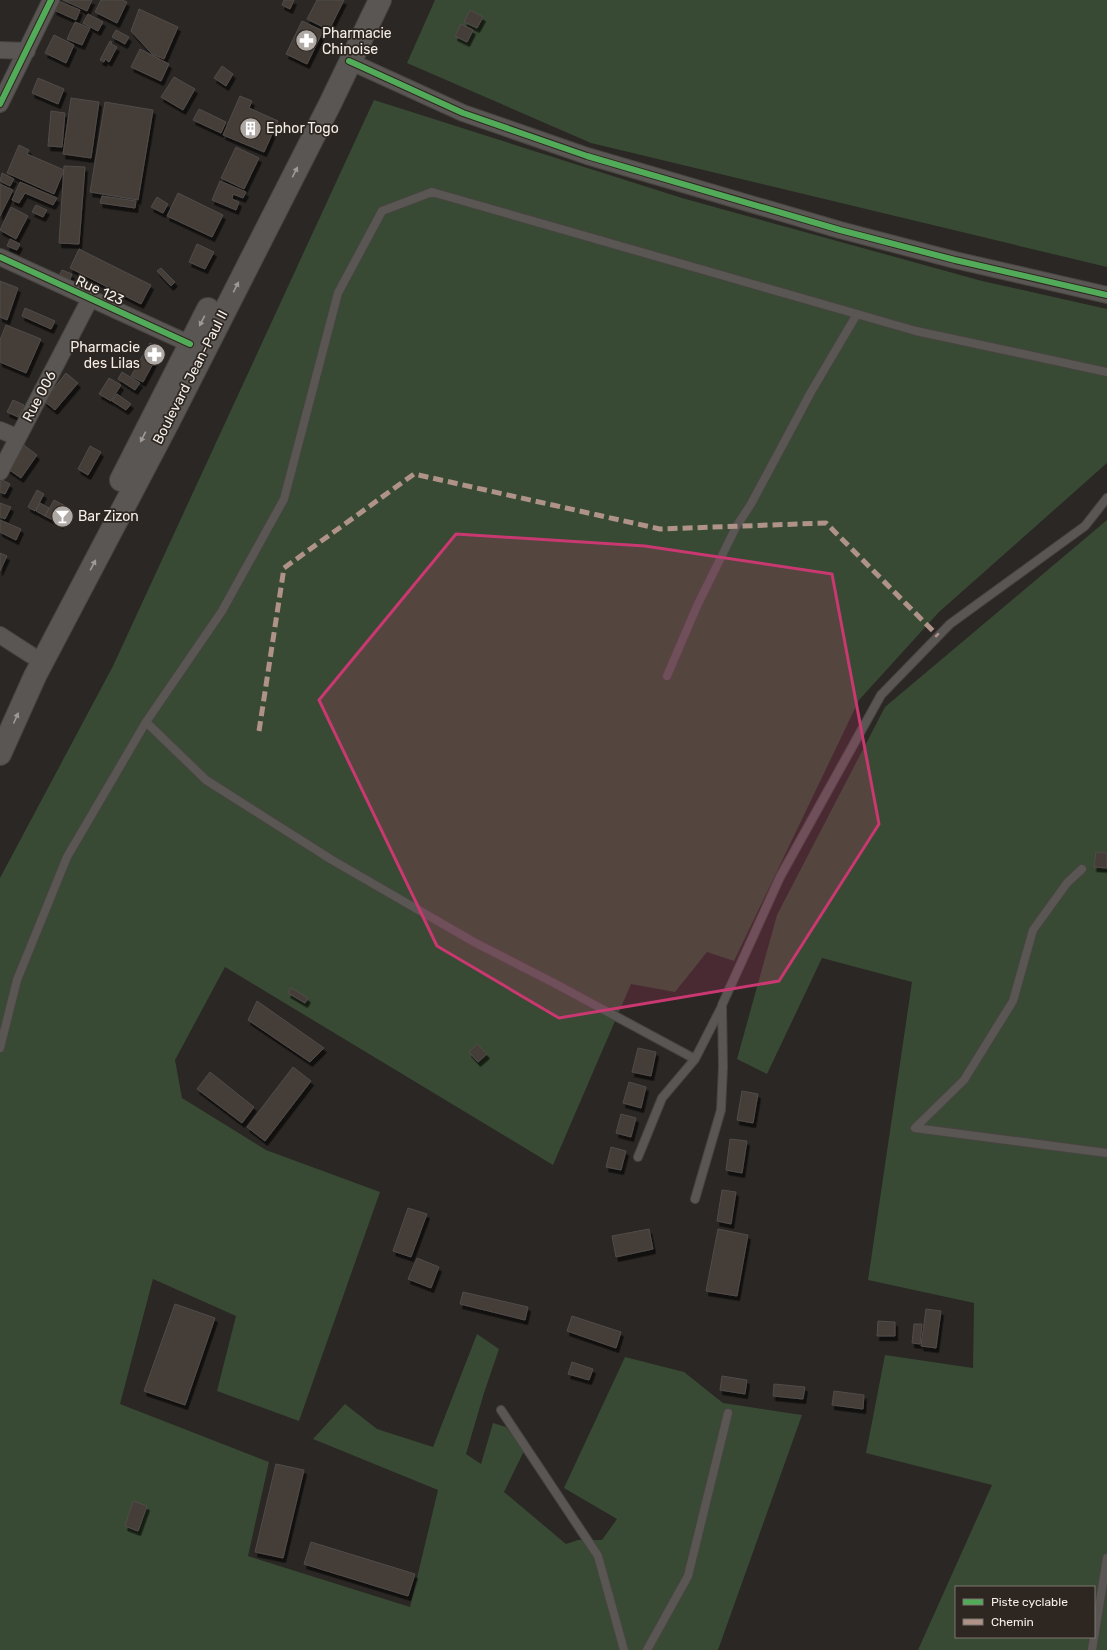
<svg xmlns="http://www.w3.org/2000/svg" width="1107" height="1650" font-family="Rubik,sans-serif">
  <defs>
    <filter id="shadow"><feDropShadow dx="2.5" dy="4.5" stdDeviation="0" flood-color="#0009"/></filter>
  </defs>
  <rect width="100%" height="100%" fill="#2a2724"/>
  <!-- green -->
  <path fill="#384a33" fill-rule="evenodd" d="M435 0H1107V267L591 143 407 63Z
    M374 100 682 198 982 281 1107 309V463L939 612 859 700 734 961 707 952 675 992 631 984 553 1165 225 967 175 1060 182 1098 266 1150 380 1192 299 1421 217 1391 236 1316 153 1279 120 1404 269 1462 248 1556 410 1607 438 1490 313 1439 345 1404 377 1429 433 1447 477 1334 499 1349 484 1393 466 1454 481 1464 493 1423 506 1427 524 1451 504 1492 566 1544 578 1540H602L617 1519 564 1488 625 1357 684 1372 723 1403 802 1415 718 1650H0V878L113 666Z
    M1107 520V1650H918L992 1485 866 1453 885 1355 973 1368 974 1303 868 1280 912 982 822 958 767 1074 737 1059 777 915 885 707ZM956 1587H1094V1637H956Z"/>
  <!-- building -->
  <path fill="#453c38" stroke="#504c4a" filter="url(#shadow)" d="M63 0H92L87 11Z
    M101 0H122L127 2 117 23 95 12Z
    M284 0H294L290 9 282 5Z
    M317 0H344L329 30 307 19Z
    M58 1 80 10 76 20 54 10Z
    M139 9 178 27 164 59 152 54 131 31Z
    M470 10 483 17 477 28 464 22Z
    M88 14 103 22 98 31 83 23Z
    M302 21 323 31 307 64 286 54Z
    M75 22 90 28 82 45 67 39Z
    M461 24 473 30 467 42 455 36Z
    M116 30 129 37 125 44 112 37Z
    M54 35 74 45 66 63 45 53Z
    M110 41 112 42 111 44 117 47 109 62 105 59 104 62 100 60Z
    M140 49 169 64 161 81 131 67Z
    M222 66 233 74 226 86 214 78Z
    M174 77 195 89 183 110 161 97Z
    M38 78 64 89 58 104 32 93Z
    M240 96 252 101 249 108 278 121 264 152 223 135Z
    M71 98 99 102 91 158 63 154Z
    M105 102 153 110 138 200 90 192Z
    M199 109 226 122 221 133 193 120Z
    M51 111 65 113 62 147 48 146Z
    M19 145 29 150 27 154 64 170 54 194 7 173Z
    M236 147 259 158 244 189 221 178Z
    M64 166 85 167 79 244 59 243Z
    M2 173 14 179 10 186 0 181Z
    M220 181 246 192 243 198 233 194 232 199 239 202 236 210 212 200Z
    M20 182 57 198 53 205 25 193 19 203 12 200Z
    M0 184 13 190 0 216Z
    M178 193 223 215 212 237 167 216Z
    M102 196 136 201 135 208 100 203Z
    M157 197 168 204 163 213 151 207Z
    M36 205 47 210 43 217 32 212Z
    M11 207 28 216 16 239 0 230Z
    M10 239 20 244 17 250 7 246Z
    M197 244 214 252 205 269 189 262Z
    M79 249 151 285 141 304 70 268Z
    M161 268 175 282 171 286 157 271Z
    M62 270 72 274 69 282 58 278Z
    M0 281 18 288 7 320 0 317Z
    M25 308 55 321 51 329 22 316Z
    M6 325 41 339 26 373 0 362V340Z
    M150 343 161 349 143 382 131 376Z
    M122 372 140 383 135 390 118 379Z
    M66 373 78 383 55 410 44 401Z
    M109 378 121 385 111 401 99 394Z
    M117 394 131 404 126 410 112 401Z
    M13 400 24 405 18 417 7 412Z
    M21 443 37 455 21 478 5 467Z
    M90 446 101 452 88 475 78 469Z
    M0 479 10 484 5 494 0 492Z
    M37 490 44 494 35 511 28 507Z
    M54 500 69 508 61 524 45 516Z
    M0 503 11 507 5 519 0 517Z
    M40 503 49 508 45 516 36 511Z
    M0 520 21 529 16 540 0 532Z
    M0 553 7 556 0 571Z
    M1096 852 1107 853V868L1094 867Z
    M291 988 308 998 305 1003 288 993Z
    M257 1001 324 1048 310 1062 248 1020Z
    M477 1044 487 1054 478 1062 469 1052Z
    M638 1048 656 1052 651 1076 632 1072Z
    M293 1067 311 1081 265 1141 247 1127Z
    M210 1072 254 1107 242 1123 197 1089Z
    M629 1082 646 1087 641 1108 623 1103Z
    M742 1091 758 1094 753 1123 737 1120Z
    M621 1114 636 1118 631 1137 616 1133Z
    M730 1139 747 1141 742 1173 726 1170Z
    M611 1147 626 1151 621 1170 606 1167Z
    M722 1190 736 1192 731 1224 717 1221Z
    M408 1208 427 1214 411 1257 393 1251Z
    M649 1229 653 1249 616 1257 612 1236Z
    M718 1229 748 1235 737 1296 706 1291Z
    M417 1258 439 1267 431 1288 408 1279Z
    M463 1292 528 1307 525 1320 460 1304Z
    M175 1304 215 1318 185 1405 144 1391Z
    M926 1309 941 1311 936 1348 921 1346Z
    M572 1316 621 1332 616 1348 567 1331Z
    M878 1321 895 1322V1336H877Z
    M914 1324H922L920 1344 912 1343Z
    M572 1362 593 1369 589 1380 568 1374Z
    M722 1376 747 1380 745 1394 720 1390Z
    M774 1384 805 1387 803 1399 773 1396Z
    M834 1391 864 1395 863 1409 832 1405Z
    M276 1464 304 1470 283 1558 255 1552Z
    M133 1501 147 1506 138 1531 125 1526Z
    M311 1542 415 1574 408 1596 304 1564Z"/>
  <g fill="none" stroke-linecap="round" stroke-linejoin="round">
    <defs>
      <path id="service" d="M667 676 697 606 736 527 751 504 811 392 857 314
        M146 722 206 780 332 860 474 942 554 983 695 1059
        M1082 869 1067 883 1033 930 1013 1001 964 1080 915 1128 1107 1153
        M0 1048 17 980 67 857 146 722 222 611 284 499 338 293 382 211 432 192 916 331 1107 372
        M638 1157 662 1098 695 1059 721 1008
        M695 1199 721 1110 723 1067 722 1005 780 877 881 695 950 624 1085 526 1107 498
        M501 1410 598 1556 624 1650
        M647 1650 688 1576 728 1413
        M1092 1650 1107 1558"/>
      <path id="minor" d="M0 50 27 51
        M349 61 463 113 587 156 840 230 955 260 1107 295
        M0 104 51 0
        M0 257 190 344
        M0 430 17 437
        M0 472 90 299
        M0 635 31 655"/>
      <path id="secondary" d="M121 480 208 309
        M0 754 35 676 170 419 330 104 380 0"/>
    </defs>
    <!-- service casing -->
    <use href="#service" stroke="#484441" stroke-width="10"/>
    <!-- minor casing -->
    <use href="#minor" stroke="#484441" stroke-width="18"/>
    <!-- secondary casing -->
    <use href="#secondary" stroke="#484441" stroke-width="24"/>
    <!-- service -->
    <use href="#service" stroke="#595654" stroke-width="8"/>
    <!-- minor -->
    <use href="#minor" stroke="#595654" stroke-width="16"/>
    <!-- secondary -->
    <use href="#secondary" stroke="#595654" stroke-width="22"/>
    <!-- quiet -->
    <path stroke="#af9288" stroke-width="5" stroke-dasharray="10 5" stroke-linecap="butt" d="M259 731 284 568 414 474 660 529 826 523 938 636"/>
    <defs>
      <path id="cycleway" d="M349 61 463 113 587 156 840 230 955 260 1107 295
        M0 104 51 0
        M0 257 190 344"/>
    </defs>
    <!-- cycleway casing -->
    <use href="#cycleway" stroke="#2e2620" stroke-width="8"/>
    <!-- cycleway -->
    <use href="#cycleway" stroke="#51ab58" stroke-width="6"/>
  </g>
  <!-- one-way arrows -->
  <defs><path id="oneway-solid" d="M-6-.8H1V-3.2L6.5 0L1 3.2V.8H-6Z"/></defs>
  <g fill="#9e9a97">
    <use href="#oneway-solid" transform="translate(295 172) rotate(-63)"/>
    <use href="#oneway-solid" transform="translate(236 287) rotate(-63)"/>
    <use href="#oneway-solid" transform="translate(202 321) rotate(117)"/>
    <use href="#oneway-solid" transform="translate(143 437) rotate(117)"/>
    <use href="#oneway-solid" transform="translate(93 565) rotate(-62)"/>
    <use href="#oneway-solid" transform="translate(16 718) rotate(-66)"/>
  </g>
  <!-- marked area -->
  <path fill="#c93870" fill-opacity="0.2" stroke="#c93870" stroke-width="3" stroke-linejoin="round" d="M456 534 645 546 832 574 879 824 779 981 559 1018 437 946 319 700Z"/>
  <!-- icons -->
  <defs>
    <symbol id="pharmacy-disc" viewBox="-11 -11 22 22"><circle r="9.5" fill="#ada8a4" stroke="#2e2620"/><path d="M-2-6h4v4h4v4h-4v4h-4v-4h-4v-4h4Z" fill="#fff"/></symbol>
    <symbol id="building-disc" viewBox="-11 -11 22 22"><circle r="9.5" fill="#ada8a4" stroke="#2e2620"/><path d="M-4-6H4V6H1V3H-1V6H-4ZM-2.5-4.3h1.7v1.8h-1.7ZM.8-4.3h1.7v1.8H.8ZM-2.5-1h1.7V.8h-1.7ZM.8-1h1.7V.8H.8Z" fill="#fff"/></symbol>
    <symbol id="bar-disc" viewBox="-11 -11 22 22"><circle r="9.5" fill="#ada8a4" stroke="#2e2620"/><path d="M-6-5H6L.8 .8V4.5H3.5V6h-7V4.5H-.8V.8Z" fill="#fff"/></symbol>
  </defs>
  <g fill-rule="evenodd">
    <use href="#pharmacy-disc" x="294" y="28" width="25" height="25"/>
    <use href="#building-disc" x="238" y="116" width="25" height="25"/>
    <use href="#pharmacy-disc" x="142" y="342" width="25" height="25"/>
    <use href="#bar-disc" x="50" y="504" width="25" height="25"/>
  </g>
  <g text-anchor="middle" stroke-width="3.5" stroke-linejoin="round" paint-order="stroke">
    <!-- poi labels -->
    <g font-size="14" fill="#f3eee9" stroke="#2e2620" text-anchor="start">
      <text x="322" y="38">Pharmacie<tspan x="322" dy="16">Chinoise</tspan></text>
      <text x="266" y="133">Ephor Togo</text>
      <text x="140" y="352" text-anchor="end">Pharmacie<tspan x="140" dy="16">des Lilas</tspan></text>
      <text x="78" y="521">Bar Zizon</text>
    </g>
    <!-- street labels -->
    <g font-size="14" fill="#f3eee9" stroke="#2e2620">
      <text transform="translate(100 290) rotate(25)" y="5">Rue 123</text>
      <text transform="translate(190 377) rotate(-63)" y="5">Boulevard Jean-Paul II</text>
      <text transform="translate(39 396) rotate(-62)" y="5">Rue 006</text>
    </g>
  </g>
  <!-- legend -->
  <rect x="955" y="1586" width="140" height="52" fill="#2e2620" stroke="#7d7670"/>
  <rect x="963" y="1599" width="20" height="6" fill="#51ab58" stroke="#7d7670"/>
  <text x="991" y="1606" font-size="12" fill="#f3eee9">Piste cyclable</text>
  <rect x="963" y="1619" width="20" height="6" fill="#af9288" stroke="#7d7670"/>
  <text x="991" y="1626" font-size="12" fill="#f3eee9">Chemin</text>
</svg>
